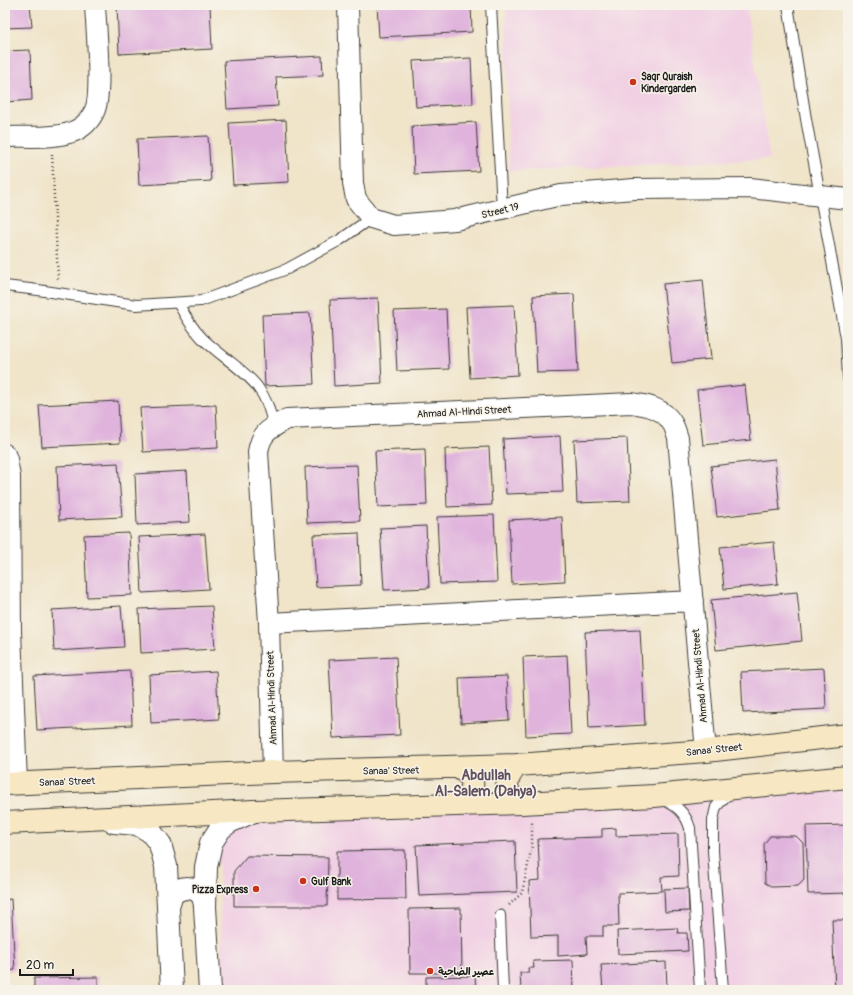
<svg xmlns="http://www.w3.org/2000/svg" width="853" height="995" font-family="Pangolin,'Playpen Sans Arabic',sans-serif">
  <rect width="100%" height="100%" fill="#f7f3e8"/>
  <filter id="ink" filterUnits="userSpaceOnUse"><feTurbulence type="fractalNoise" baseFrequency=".025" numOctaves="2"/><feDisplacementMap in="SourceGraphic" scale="8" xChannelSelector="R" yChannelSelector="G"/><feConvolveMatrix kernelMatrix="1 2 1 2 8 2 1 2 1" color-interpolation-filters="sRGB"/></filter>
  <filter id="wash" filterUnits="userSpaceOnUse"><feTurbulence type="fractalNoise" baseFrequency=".012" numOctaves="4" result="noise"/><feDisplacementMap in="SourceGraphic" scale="16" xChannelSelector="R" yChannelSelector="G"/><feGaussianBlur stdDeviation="0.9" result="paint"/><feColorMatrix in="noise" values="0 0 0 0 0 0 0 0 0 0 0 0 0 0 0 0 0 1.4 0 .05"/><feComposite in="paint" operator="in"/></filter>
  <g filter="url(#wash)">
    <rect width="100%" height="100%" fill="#f0e4c9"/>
    <!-- built -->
    <path fill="#f1d0e4" d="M506 5H746L770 159 509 171Z
      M848 788V990H223L218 846 228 830 255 817 725 797Z"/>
    <g id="blocks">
      <!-- building -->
      <path fill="#e0b3dd" d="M5 5H30L32 27 5 28Z
        M117 5H210L212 49 119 54Z
        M377 5H471L472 32 379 37Z
        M30 50 32 100 5 102V51Z
        M322 56 323 75 276 77 278 106 227 109 224 61Z
        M471 58 473 104 416 107 413 61Z
        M286 120 289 182 233 185 229 123Z
        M476 122 479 171 414 174 412 126Z
        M208 136 211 181 139 185 137 139Z
        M703 280 711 359 672 363 663 284Z
        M574 294 578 372 537 373 533 296Z
        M378 298 382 383 334 386 330 300Z
        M514 305 518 375 470 378 466 307Z
        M446 309 449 369 397 371 394 311Z
        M310 313 314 384 265 386 262 315Z
        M745 385 751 440 703 445 697 390Z
        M118 401 120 443 42 447 39 405Z
        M216 405 218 448 143 452 140 408Z
        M560 436 563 492 506 494 503 439Z
        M627 438 630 501 577 503 574 440Z
        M489 447 492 505 447 507 445 449Z
        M425 449 427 505 378 507 375 451Z
        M775 459 780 510 717 517 711 466Z
        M118 463 122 517 59 520 57 466Z
        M357 465 360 521 307 523 305 467Z
        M187 471 190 522 137 525 135 474Z
        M494 515 497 582 440 584 437 517Z
        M562 517 565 581 512 584 509 520Z
        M426 526 429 588 384 590 380 528Z
        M129 533 132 595 87 597 84 535Z
        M359 533 361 585 316 587 313 535Z
        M205 534 209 589 142 593 139 537Z
        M774 542 778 584 724 589 720 547Z
        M797 592 802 641 716 650 711 600Z
        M121 606 124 647 54 651 52 610Z
        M212 606 215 649 141 653 139 609Z
        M640 630 645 725 589 728 585 632Z
        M567 655 571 734 526 736 523 657Z
        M396 657 400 735 333 738 329 660Z
        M824 668 826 709 743 713 741 672Z
        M130 671 132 725 37 730 34 676Z
        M216 671 219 719 151 723 149 675Z
        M507 676 509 720 461 723 459 678Z
        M848 825V893L808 894 806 826Z
        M616 828V836L678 834 679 876 661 877 662 891 618 893 619 926H603V936H586L587 954 558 956V936L531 937 529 881 540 880 538 839 602 837V829Z
        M770 836H796L803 843 804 880 798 886 773 887 765 883 764 844Z
        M515 841 517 892 419 896 416 845Z
        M405 850 406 899 337 900V851Z
        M247 856 328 857 327 906H234V871Z
        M688 888 689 911 665 912 664 889Z
        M11 899 15 970 5 971V900Z
        M461 908 462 973H410L409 909Z
        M832 920H848V990H835Z
        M677 928 678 933H687L688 951 618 954 617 931Z
        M573 960 574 990H521L520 973H529L528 968H534L533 961Z
        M666 962 667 990H603L601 965Z
        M475 976 476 990H426V977Z
        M98 977V990H34V978Z"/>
    </g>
  </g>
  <g filter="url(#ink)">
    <use href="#blocks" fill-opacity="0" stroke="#3c3a36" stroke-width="1"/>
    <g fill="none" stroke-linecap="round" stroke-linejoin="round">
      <defs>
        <path id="service" d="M491 5 502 209
          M788 5 806 119 846 338 848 378
          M5 286 38 290 136 305 201 301 287 269 340 240 371 218
          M178 303C185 316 192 328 202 338 234 369 267 378 273 427
          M662 799C677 806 685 812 690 828L700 990
          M500 915 503 990
          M723 990 713 851V820L716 807 725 797 733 792"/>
        <path id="minor" d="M348 5 353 183 356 199 371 218 394 225 455 220 561 195 634 189 750 188 848 199
          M5 137C25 136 49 139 69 133 80 130 89 122 94 112 103 96 96 27 95 5
          M5 454 7 459 10 477 11 631 17 783
          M269 623 693 601
          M273 772 269 623 258 452C261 432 271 428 287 419L631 403C647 405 663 408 672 423 675 427 676 433 678 438L706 751"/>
        <path id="tertiary" d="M114 822 137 824 150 831 160 844 166 866 172 990
          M169 904C170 901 171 897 172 895 181 885 197 886 203 897 204 900 205 904 205 907
          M210 990 205 907 206 867 211 843 220 829 229 822 254 811"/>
        <path id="secondary" d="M517 765C504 781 502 793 522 803
          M5 784 273 772 517 765 706 751 848 735
          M456 805C474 795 480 779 459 768
          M5 823 254 811 522 803 654 796 848 777"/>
      </defs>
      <!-- service casing -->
      <use href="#service" stroke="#3c3a36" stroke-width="12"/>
      <!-- minor casing -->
      <use href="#minor" stroke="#3c3a36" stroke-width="22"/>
      <!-- tertiary casing -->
      <use href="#tertiary" stroke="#3c3a36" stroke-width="24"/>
      <!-- secondary casing -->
      <use href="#secondary" stroke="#3c3a36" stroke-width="24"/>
      <!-- path -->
      <path stroke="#3c3a36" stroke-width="2.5" stroke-dasharray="1 3" stroke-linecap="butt" d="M52 154 58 279
        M509 905 522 893 532 846V821"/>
      <!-- service -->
      <use href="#service" stroke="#fff" stroke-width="10"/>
      <!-- minor -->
      <use href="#minor" stroke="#fff" stroke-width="20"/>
      <!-- tertiary -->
      <use href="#tertiary" stroke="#fff" stroke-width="22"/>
      <!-- secondary -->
      <use href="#secondary" stroke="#f7e8c3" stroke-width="22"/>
    </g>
  </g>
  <!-- markers -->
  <g fill="#c8321e" stroke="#f7f3e8" stroke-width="1.5">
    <circle cx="633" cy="82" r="4"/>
    <circle cx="303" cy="881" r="4"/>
    <circle cx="256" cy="889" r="4"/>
    <circle cx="430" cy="971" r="4"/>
  </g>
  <g text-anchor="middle" stroke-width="3" stroke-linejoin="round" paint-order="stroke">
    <!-- poi labels -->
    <g font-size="10" font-weight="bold" fill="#1c1c1c" stroke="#f7f3e8" text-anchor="start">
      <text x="641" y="80">Saqr Quraish<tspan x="641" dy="12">Kindergarden</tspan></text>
      <text x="311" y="885">Gulf Bank</text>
      <text x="248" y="893" text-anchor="end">Pizza Express</text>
      <text x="438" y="975">عصير الضاحية</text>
    </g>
    <!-- street labels -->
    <g font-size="10" fill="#1c1c1c" stroke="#f7f3e8">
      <text transform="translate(500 210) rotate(-14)" y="4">Street 19</text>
      <text transform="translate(464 411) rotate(-3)" y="4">Ahmad Al-Hindi Street</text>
      <text transform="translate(699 676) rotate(-95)" y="4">Ahmad Al-Hindi Street</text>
      <text transform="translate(271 698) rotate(-92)" y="4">Ahmad Al-Hindi Street</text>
      <text transform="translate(714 749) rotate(-6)" y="4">Sanaa' Street</text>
      <text transform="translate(391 770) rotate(-1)" y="4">Sanaa' Street</text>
      <text transform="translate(67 781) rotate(-2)" y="4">Sanaa' Street</text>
    </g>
    <!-- district labels -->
    <g font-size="14" font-weight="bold" fill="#615160" stroke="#f7f3e8">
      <text x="486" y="780">Abdullah<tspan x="486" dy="16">Al-Salem (Dahya)</tspan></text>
    </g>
  </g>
  <!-- margin -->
  <rect width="853" height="995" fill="none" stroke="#f7f3e8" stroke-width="20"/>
  <!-- scale -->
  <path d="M20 969v6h53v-6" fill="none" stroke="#1c1c1c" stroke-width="2"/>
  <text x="26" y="969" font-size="12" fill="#1c1c1c" stroke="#f7f3e8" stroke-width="3" paint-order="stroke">20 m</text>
</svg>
